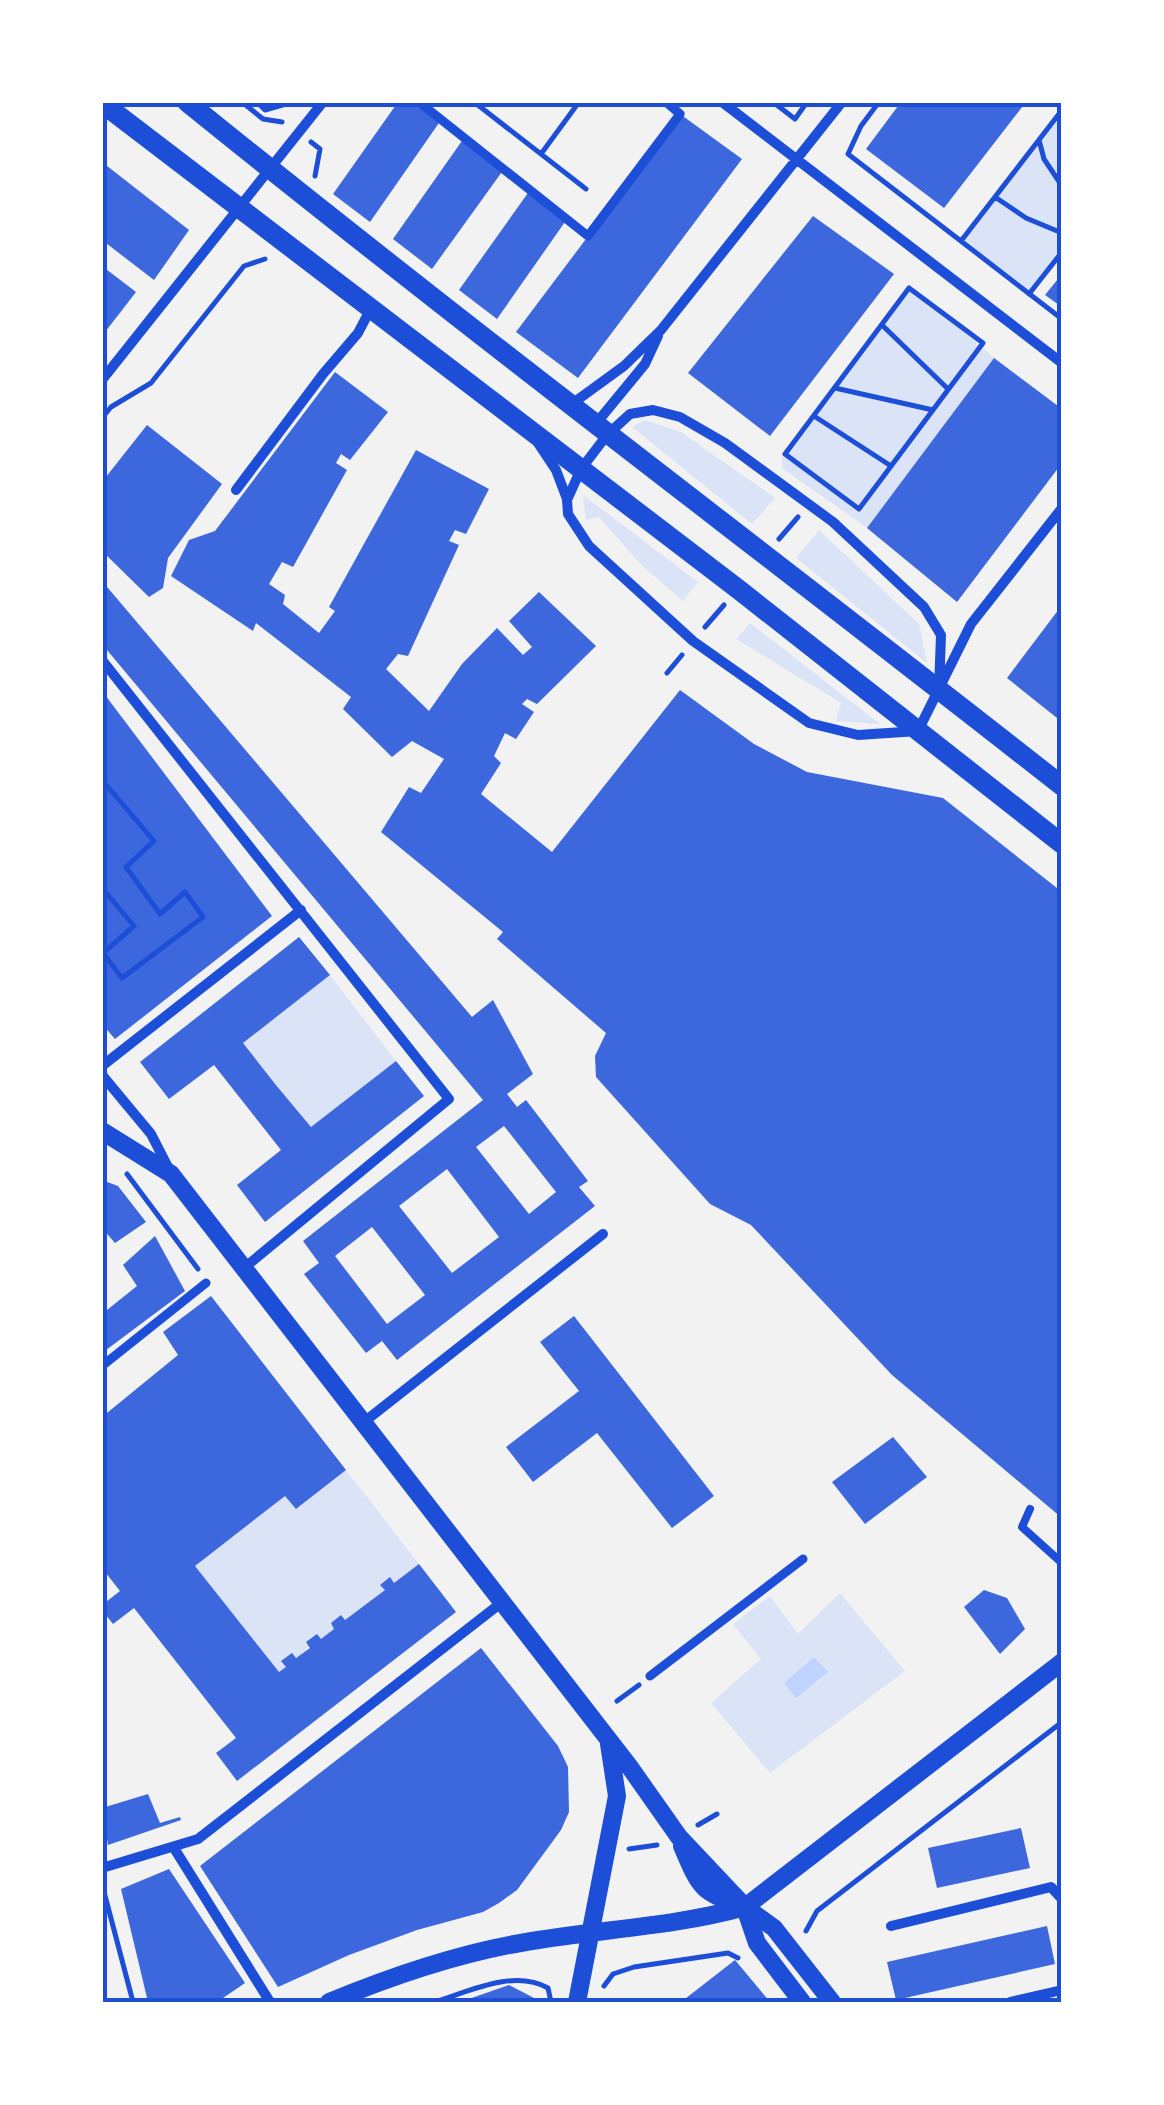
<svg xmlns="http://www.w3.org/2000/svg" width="1164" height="2105" font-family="Signika,sans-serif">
  <rect width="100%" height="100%" fill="#f2f2f2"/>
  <!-- green -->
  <path fill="#dbe4f7" d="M1061 109V252L1029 294 964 241 997 190Z
    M910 285 994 358 867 528 782 468V459Z
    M645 420 681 432 775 498 752 524 632 427Z
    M583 495 698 582 683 601 642 566 599 517 586 520Z
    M819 530 919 624 927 663 796 558Z
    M750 623 880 724 836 721 841 703 736 639Z
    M330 975 396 1061 311 1127 243 1043Z
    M346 1470 419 1564 394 1583 381 1585 385 1590 345 1620 341 1615 334 1629 321 1639 316 1634C309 1651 300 1658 282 1661L286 1667 279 1672 195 1566 285 1496 297 1509Z
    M840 1593 905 1671 770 1773 711 1703 761 1659 733 1624 770 1596 798 1634Z"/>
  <!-- water -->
  <path fill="#bfd3fe" d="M814 1657 828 1672 796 1698 784 1683Z"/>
  <!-- building -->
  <path fill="#3d67dc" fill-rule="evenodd" d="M398 102H419L441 120 370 222 333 194Z
    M901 102H1026L944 208 866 149Z
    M680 114 742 159 578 378 516 332Z
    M464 138 504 169 432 269 393 239Z
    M102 162 189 230 154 280 102 240Z
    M530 190 567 219 497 319 459 290Z
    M813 216 894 274 770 436 688 373Z
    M102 266 136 292 102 336Z
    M1062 274V307L1045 295Z
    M994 358 1062 409V463L957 602 867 528Z
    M335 372 388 412 350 460 341 454 336 463 347 470 293 567 282 562 269 584 285 595 283 604 319 633 335 611 329 607 416 450 489 489 466 534 455 530 449 541 459 545 408 656 398 654 386 669 429 711 462 664 497 628 523 655 532 647 509 621 539 592 596 646 537 704 527 699 522 704 534 712 516 739 505 733 494 756 501 763 481 794 552 852 680 690 754 744 807 772 943 798 1062 892V1518L892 1375 751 1225 710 1204 596 1077 595 1056 606 1033 497 939 503 932 381 832 409 787 421 793 444 759 412 741 392 757 343 709 351 697 256 623 253 631 171 576 189 540 215 531Z
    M147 425 222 484 168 558 163 588 149 597 102 551V482Z
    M102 581 472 1017 493 1000 533 1074 507 1094 517 1107 526 1100 588 1181 579 1187 595 1206 397 1360 382 1341 366 1353 304 1274 319 1263 303 1241 483 1100 102 644ZM504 1126 556 1192 529 1214 476 1147ZM447 1169 499 1237 452 1273 399 1206ZM372 1227 425 1295 387 1324 335 1256Z
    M1062 605V722L1007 678Z
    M102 691 272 916 115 1039 102 1024Z
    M299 937 330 975 243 1043 276 1085 311 1127 396 1061 424 1096 265 1222 237 1185 281 1150 214 1065 169 1099 140 1062Z
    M102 1180 118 1186 146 1222 115 1243 102 1228Z
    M155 1236 185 1291 102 1353V1314L137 1286 123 1265Z
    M211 1296 346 1470 296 1509 285 1496 195 1566 279 1672 286 1667 281 1661 292 1653 296 1658 310 1648 306 1642 317 1634 321 1639 334 1629 331 1623 341 1615 345 1620 385 1590 380 1585 390 1577 394 1583 419 1564 456 1612 237 1781 216 1753 236 1738 134 1608 113 1624 102 1610V1605L120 1591 102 1568V1417L178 1355 163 1332Z
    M574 1316 714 1496 672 1528 597 1433 533 1482 506 1447 579 1391 540 1342Z
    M893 1437 927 1477 865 1524 832 1482Z
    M984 1590 1007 1598 1025 1629 1000 1654 964 1607Z
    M481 1648 558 1746 568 1767 569 1812 561 1830 517 1890 499 1903 483 1912 417 1930 349 1955 278 1987 200 1866Z
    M148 1794 160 1823 180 1817 181 1820 108 1845 102 1808Z
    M1021 1828 1030 1868 937 1888 928 1848Z
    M169 1869 245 1983 223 1998 225 2002H148L121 1889Z
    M1047 1926 1055 1964 896 2000 887 1962Z
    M735 1960 770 2002H681Z
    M509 1985 536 1999 535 2002H460Z"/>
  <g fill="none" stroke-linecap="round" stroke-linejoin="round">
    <!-- path -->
    <path stroke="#1d4ed8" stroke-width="5" d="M242 102 263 119 282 122
      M257 102 265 110 293 102
      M474 102 586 189
      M773 102 795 119 807 102
      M879 102 861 126 848 154 1062 319
      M1039 140 1044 159 1062 186
      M311 142 320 149 315 176
      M541 154 579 102
      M995 197 1026 218 1062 233
      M961 241 1062 110
      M909 288 983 343 859 509 785 454Z
      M1029 294 1062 252
      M882 325 948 389
      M835 388 933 410
      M814 416 891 466
      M102 418 111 407 151 383 244 266 265 259
      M779 539 798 517
      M705 627 724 605
      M667 673 682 655
      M102 780 154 841 126 867 160 914 185 892 203 917 122 978 103 953 134 926 102 888
      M127 1174 198 1269
      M617 1701 639 1685
      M698 1825 717 1814
      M629 1849 657 1845
      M103 1888 133 2002
      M806 1931 817 1911 1062 1722
      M604 1986 613 1974 634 1967 728 1953 738 1958
      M435 2002C470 1991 514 1969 548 1988L551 2002"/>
    <!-- service -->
    <path stroke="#1d4ed8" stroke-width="8" d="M1030 1509 1022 1527 1062 1563"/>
    <!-- pedestrian -->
    <path stroke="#1d4ed8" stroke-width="9" d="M419 102 588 236 680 114 666 102
      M102 1366 206 1283
      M650 1676 803 1559"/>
    <!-- minor -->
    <path stroke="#1d4ed8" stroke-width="10" d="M722 102 1062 363
      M102 380 323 102
      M569 406 624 366 661 330 842 102
      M594 426 645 364 658 336
      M538 443 556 470 567 499
      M236 490 323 374 358 333 370 310
      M102 660 449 1099 244 1268
      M939 689 941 635 924 607 833 522 725 443 680 417 653 410 630 414 607 435 581 469 567 500 568 514 589 546 693 641 809 723 858 735 918 731 971 624 1062 508
      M102 1066 301 910
      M102 1075 151 1134 169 1169
      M364 1422 603 1234
      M174 1848 270 2002
      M102 1868 198 1839 501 1603
      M891 1926 1051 1887 1062 1899
      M1010 2002 1062 1990"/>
    <!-- tertiary -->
    <path stroke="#1d4ed8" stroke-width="18" d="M102 1131 171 1174 629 1766 679 1837 745 1907 774 1928 832 2002
      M682 1846C701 1890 700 1891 745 1907
      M745 1908 757 1943 802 2002
      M329 2002C392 1976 458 1953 526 1942 600 1929 673 1927 745 1907L1062 1662
      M577 2002 617 1796 609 1744"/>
    <!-- secondary -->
    <path stroke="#1d4ed8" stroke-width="20" d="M187 102C475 335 771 557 1062 786
      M102 103 738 589 1062 844"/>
  </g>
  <!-- border -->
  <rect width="1164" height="2105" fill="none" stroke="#ffffff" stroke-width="210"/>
  <rect x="105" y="105" width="954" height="1895" fill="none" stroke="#1d4ed8" stroke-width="4"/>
</svg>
